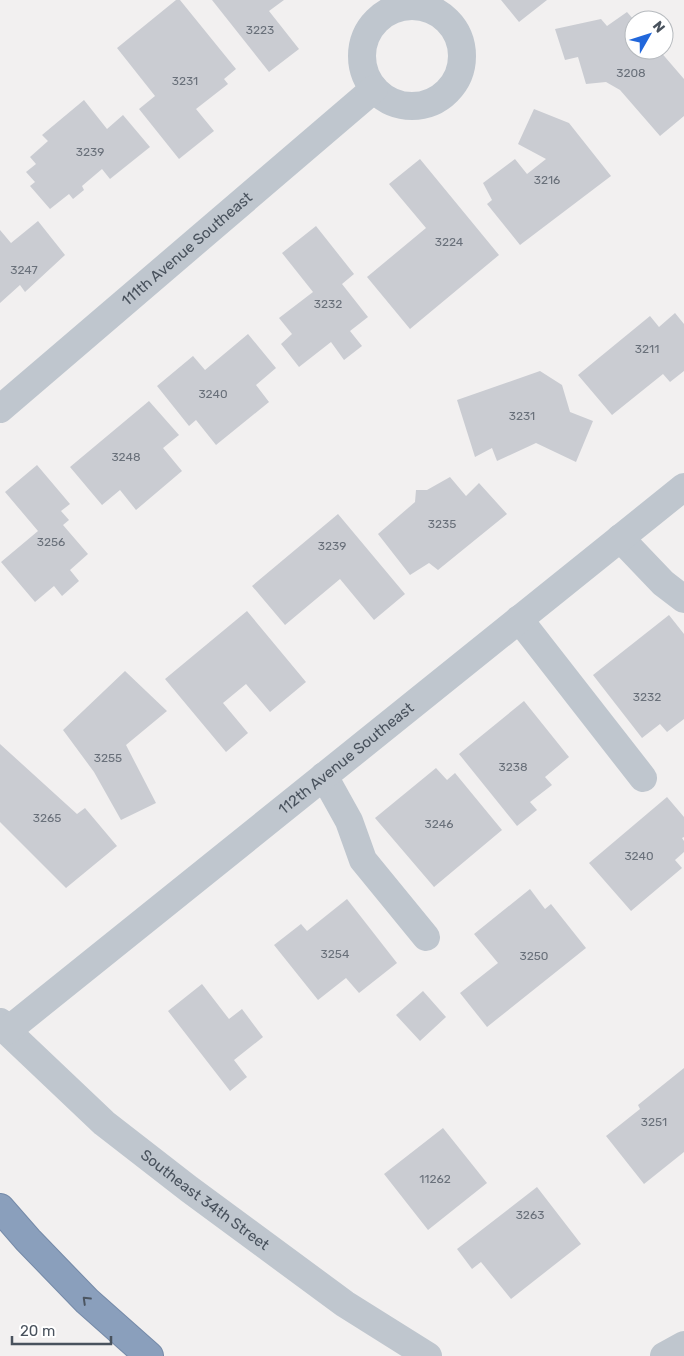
<svg xmlns="http://www.w3.org/2000/svg" width="684" height="1356" font-family="Rubik,sans-serif">
  <rect width="100%" height="100%" fill="#f2f0f0"/>
  <!-- building -->
  <path fill="#caccd2" d="M176 0H180L236 69 224 79 228 84 196 109 214 131 179 159 139 109 155 96 117 48Z
    M212 0H284L269 11 299 49 269 72Z
    M501 0H547L519 22Z
    M627 12 634 20V50H659L684 79V116L660 136 620 90 606 82 586 84 578 57 565 60 555 29 601 19 607 26Z
    M84 100 107 129 123 115 150 147 110 179 102 169 82 186 84 190 73 199 69 194 50 209 30 186 35 182 26 172 36 164 30 157 48 141 42 135Z
    M534 109 569 123 611 176 520 245 487 204 492 200 483 183 515 159 527 174 546 159 518 144Z
    M420 159 499 255 410 329 367 277 426 228 389 184Z
    M38 221 65 255 25 292 20 285 0 303V230L11 243Z
    M316 226 354 274 342 284 368 317 350 331 362 346 344 360 331 342 299 367 281 344 292 334 279 318 313 292 282 253Z
    M675 313 684 324V371L670 382 663 374 612 415 578 375 650 316 659 327Z
    M248 334 276 368 256 385 269 402 216 445 196 420 189 426 157 386 193 356 205 370Z
    M540 371 562 385 570 412 593 421 576 462 536 443 497 461 492 448 475 457 457 400Z
    M149 401 179 435 163 448 182 471 136 510 120 490 102 505 70 467Z
    M37 465 70 504 61 511 69 520 63 525 88 554 70 570 79 581 62 596 54 586 35 602 1 562 38 531 5 492Z
    M450 477 466 496 479 483 507 514 438 570 429 563 410 575 378 534 415 502 416 490H427Z
    M338 514 405 594 374 620 340 579 285 625 252 586Z
    M247 611 306 682 270 712 246 684 223 703 248 733 226 752 165 679Z
    M669 615 684 634V719L667 732 660 724 642 738 593 675Z
    M125 671 167 711 126 745 156 803 121 820 94 772 63 730Z
    M524 701 569 757 545 777 552 785 530 802 537 810 517 826 459 754Z
    M0 744 77 814 85 808 117 846 66 888 0 822Z
    M436 768 447 780 455 773 502 830 434 887 375 818Z
    M667 797 684 817V837L682 838 684 841V852L675 860 682 868 631 911 589 863Z
    M530 889 545 909 551 904 586 948 487 1027 460 993 498 963 474 934Z
    M347 899 397 963 359 993 346 978 318 1000 274 945 301 924 307 931Z
    M202 984 229 1019 242 1009 263 1037 234 1060 247 1077 230 1091 168 1011Z
    M423 991 446 1017 420 1041 396 1015Z
    M684 1068V1152L644 1184 606 1136 640 1109 638 1105Z
    M443 1128 487 1183 428 1230 384 1174Z
    M537 1187 581 1244 511 1299 481 1262 472 1269 457 1249Z"/>
  <g fill="none" stroke-linecap="round" stroke-linejoin="round">
    <defs>
      <path id="highway" d="M0 1208 28 1240 87 1301 149 1356"/>
    </defs>
    <!-- highway casing -->
    <use href="#highway" stroke="#758aa8" stroke-width="30"/>
    <!-- minor -->
    <g stroke="#bfc6ce" stroke-width="28">
      <circle cx="412" cy="56" r="50"/>
      <path id="s1" d="M0 409 374 89"/>
      <path d="M620 538 663 583 684 599"/>
      <path d="M519 619 643 778"/>
      <path d="M324 776 349 821 363 860 426 937"/>
      <path id="s2" d="M0 1022 7 1031 104 1123 189 1189 345 1304 428 1356"/>
      <path id="s3" d="M7 1031 684 487"/>
      <path d="M664 1356 684 1345"/>
    </g>
    <!-- highway -->
    <use href="#highway" stroke="#8a9fbc" stroke-width="28"/>
  </g>
  <!-- one-way arrows -->
  <defs><path id="oneway-chevron" d="M-2-3.5L2.5 0L-2 3.5" fill="none" stroke-width="1.6" stroke-linecap="round" stroke-linejoin="round" transform="scale(1.25)"/></defs>
  <use stroke="#4c5662" href="#oneway-chevron" transform="translate(86 1300) rotate(-136)"/>
  <g text-anchor="middle" stroke-width="4" stroke-linejoin="round" paint-order="stroke">
    <!-- number labels -->
    <g font-size="12" fill="#69707a">
      <text x="260" y="34">3223</text>
      <text x="631" y="77">3208</text>
      <text x="185" y="85">3231</text>
      <text x="90" y="156">3239</text>
      <text x="547" y="184">3216</text>
      <text x="449" y="246">3224</text>
      <text x="24" y="274">3247</text>
      <text x="328" y="308">3232</text>
      <text x="647" y="353">3211</text>
      <text x="213" y="398">3240</text>
      <text x="522" y="420">3231</text>
      <text x="126" y="461">3248</text>
      <text x="442" y="528">3235</text>
      <text x="51" y="546">3256</text>
      <text x="332" y="550">3239</text>
      <text x="647" y="701">3232</text>
      <text x="108" y="762">3255</text>
      <text x="513" y="771">3238</text>
      <text x="47" y="822">3265</text>
      <text x="439" y="828">3246</text>
      <text x="639" y="860">3240</text>
      <text x="335" y="958">3254</text>
      <text x="534" y="960">3250</text>
      <text x="654" y="1126">3251</text>
      <text x="435" y="1183">11262</text>
      <text x="530" y="1219">3263</text>
    </g>
    <!-- street labels -->
    <g font-size="15" fill="#49525d" stroke="#fff">
      <text dy="5" stroke="none"><textPath href="#s1" startOffset="246">111th Avenue Southeast</textPath></text>
      <text dy="5" stroke="none"><textPath href="#s3" startOffset="435">112th Avenue Southeast</textPath></text>
      <text dy="5" stroke="none"><textPath href="#s2" startOffset="272">Southeast 34th Street</textPath></text>
    </g>
  </g>
  <!-- north arrow -->
  <g transform="translate(649 35) rotate(51)"><circle r="24" fill="#ffffff" stroke="#b6babe"/>
  <path d="M0-4L9 19L0 12L-9 19Z" fill="#2167db"/>
  <text y="-8" font-size="14" font-weight="bold" text-anchor="middle" fill="#49525d">N</text>
  </g>
  <!-- scale -->
  <path d="M12 1336v8h99v-8" fill="none" stroke="#49525d" stroke-width="2.5"/>
  <text x="20" y="1336" font-size="15" fill="#49525d" stroke="#ffffff" stroke-width="4" paint-order="stroke">20 m</text>
</svg>
